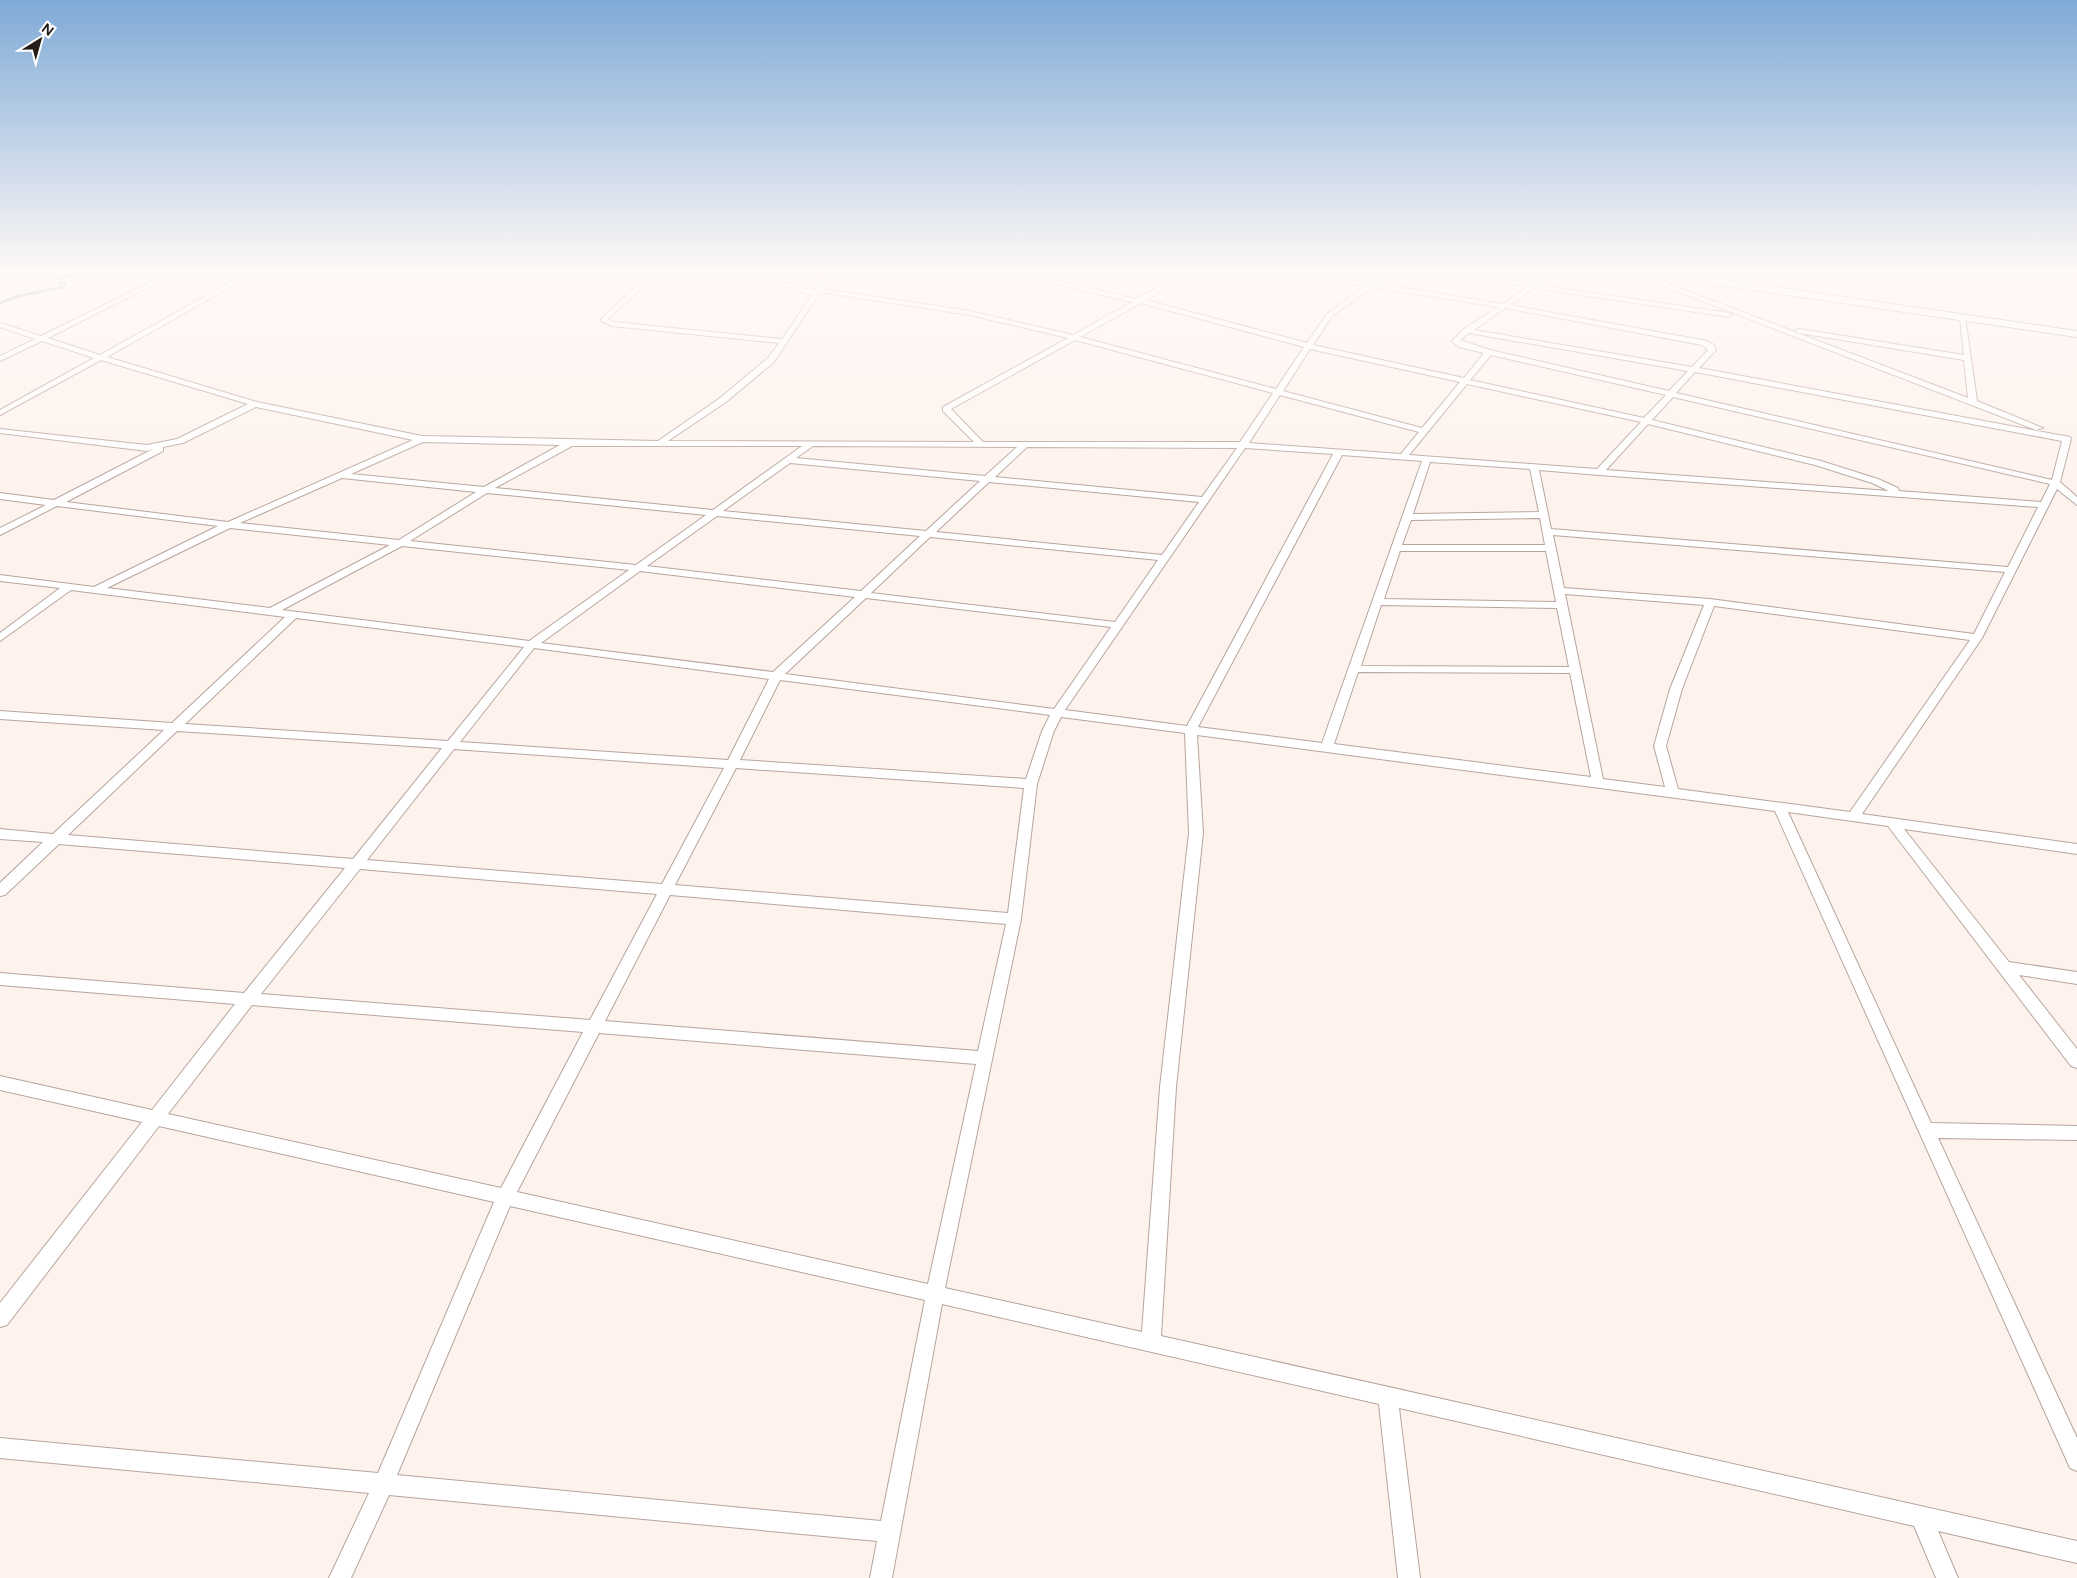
<svg xmlns="http://www.w3.org/2000/svg" width="2077" height="1578" font-family="Figtree,sans-serif">
  <rect width="100%" height="100%" fill="#fef2ed"/>
  <g fill="none" stroke-linecap="round" stroke-linejoin="round">
    <!-- stream -->
    <path stroke="#829bbb" stroke-width="2.5" d="M0 303 15 297 63 287 66 284 60 283 61 278C75 272 92 276 108 271"/>
    <defs>
      <path id="minor" d="M166 271H174L159 282 48 338 100 355 250 271H259L107 357 257 402 422 436 658 441 720 398 768 358 779 343 612 326 601 321V319L653 271H660L608 319 613 322 782 339 812 295 735 271H746L814 291C822 279 830 271 845 271L827 281 823 289 970 311 1073 335 1132 302 1004 271H1017L1136 299 1187 271H1195L1146 300 1307 343 1327 314 1365 286 1282 271H1300L1370 283 1393 271H1402L1378 284 1503 304 1527 287 1427 271H1446L1532 284 1547 271H1554L1538 285 1729 313 1732 315 1729 317 1534 288 1510 305 1707 341 1714 345 1716 350 1699 368 2070 437 2071 439 2060 482 2077 497V505L2057 489 1982 638 1862 814 2077 844V854L1904 829 2009 962 2077 972V984L2019 975 2077 1049V1068L2071 1066 1888 826 1788 812 1931 1123 2077 1126V1140L1938 1138 2077 1438V1471L2070 1468 1775 811 1197 735 1203 833 1176 1087 1161 1336 2077 1541V1563L1938 1531 1958 1578H1936L1914 1526 1399 1408 1420 1578H1398L1379 1404 942 1304 892 1578H870L877 1541 389 1495 351 1578H329L369 1493 0 1458V1438L378 1473 494 1202 159 1126 7 1325 0 1327V1303L142 1122 0 1090V1076L152 1110 235 1004 0 985V973L244 993 345 868 59 844 5 895 0 896V883L43 842 0 839V829L53 834 164 730 0 719V711L172 723 285 617 71 590 0 641V633L60 588 0 581V575L94 587 218 526 57 506 0 535V528L46 505 0 499V493L54 500 153 449 147 451 0 433V429L147 445 177 439 248 404 101 360 0 415V410L94 358 42 341 0 361V356L35 339 0 327V323L41 336 155 280ZM1372 287 1498 307 1464 329 1452 341 1459 347 1484 353 1464 378 1313 345 1332 316ZM820 292 970 315 1068 338 943 407V411L974 442 668 441 726 402 774 362ZM1141 303 1304 347 1276 389 1080 337ZM1505 308 1702 345 1708 350 1692 367 1474 330ZM1469 333 1688 371 1669 391 1490 350 1460 340ZM1075 340 1273 393 1240 442H983L951 409ZM1310 349 1460 382 1422 428 1283 391ZM1491 355 1666 395 1644 418 1470 380ZM1695 372 2062 441 2052 480 1676 393ZM1467 384 1641 422 1597 469 1409 455ZM1280 395 1419 432 1401 454 1249 443ZM1673 397 2050 484 2041 502 1899 491 1898 488 1878 479 1821 461 1652 420ZM256 407 413 440 228 522 66 502 163 451V447L183 443ZM1648 424 1815 465 1872 483 1889 491 1606 470ZM423 442 560 445 484 487 351 474ZM572 446H802L713 510 495 488ZM813 446 1017 447 985 476 796 458ZM1027 447 1237 448 1202 497 995 477ZM1245 448 1333 454 1187 726 1065 710ZM1342 455 1422 461 1322 743 1198 727ZM1430 462 1530 469 1539 512 1413 514ZM790 463 980 481 926 531 723 511ZM1539 470 1599 475 2038 507 2008 567 1551 529ZM342 478 476 492 399 540 240 523ZM989 482 1199 502 1162 555 936 532ZM487 493 706 515 636 565 410 541ZM717 516 920 536 861 591 647 566ZM1540 518 1545 545H1402L1411 520ZM230 528 390 545 270 608 107 588ZM1553 535 2005 572 1974 634 1710 599 1564 588ZM930 537 1158 560 1115 622 871 593ZM402 546 629 570 529 641 282 610ZM1400 551H1546L1556 602 1384 599ZM640 571 855 597 773 672 541 643ZM1565 594 1704 605 1670 689 1654 746 1665 787 1603 779ZM866 598 1111 627 1054 709 785 674ZM1381 605 1557 608 1569 667 1361 666ZM1714 606 1970 640 1850 812 1678 789 1666 746 1682 689ZM296 618 524 647 448 741 185 724ZM534 648 769 679 728 760 460 742ZM1358 672 1570 673 1591 777 1334 744ZM780 680 1050 715 1042 731 1026 779 740 760ZM1061 717 1185 733 1189 833 1160 1087 1142 1332 945 1288 1021 919 1037 784 1054 731ZM177 731 442 748 353 859 68 835ZM454 749 724 768 662 884 367 860ZM736 768 1024 788 1008 913 675 885ZM360 869 657 894 590 1020 261 994ZM670 895 1006 924 978 1051 605 1021ZM252 1005 583 1032 501 1188 168 1114ZM599 1033 976 1064 928 1284 517 1192ZM510 1206 925 1300 881 1521 397 1475Z
        M464 271H472L452 284H448V282Z
        M1625 271H1635L1968 398 1964 360 1799 333 1795 331 1799 329 1964 355 1960 318 1965 317 1977 401 2043 428 2036 430Z
        M1743 271H1752L1725 284 1720 283Z"/>
      <path id="trunk" d="M1636 271H1665L2077 331V337L1641 274Z"/>
    </defs>
    <!-- minor casing -->
    <use href="#minor" stroke="#b7a59d" stroke-width="2"/>
    <!-- trunk casing -->
    <use href="#trunk" stroke="#b7a59d" stroke-width="2"/>
    <!-- minor -->
    <use href="#minor" fill="#fff" fill-rule="evenodd"/>
    <!-- trunk -->
    <use href="#trunk" fill="#fff" fill-rule="evenodd"/>
  </g>
  <!-- sky -->
  <linearGradient id="sky" x2="0" y2="1"><stop stop-color="#7faad6"/><stop offset="0.55" stop-color="#fff9f7"/><stop offset="1" stop-color="#fff9f7" stop-opacity="0"/></linearGradient>
  <rect width="2077" height="492" fill="url(#sky)"/>
  <!-- north arrow -->
  <g transform="translate(40 40) rotate(37)" stroke="#ffffff" stroke-width="4" paint-order="stroke">
  <path d="M0-4L9 19L0 12L-9 19Z" fill="#241d1a"/>
  <text y="-8" font-size="14" font-weight="bold" text-anchor="middle" fill="#241d1a">N</text>
  </g>
</svg>
